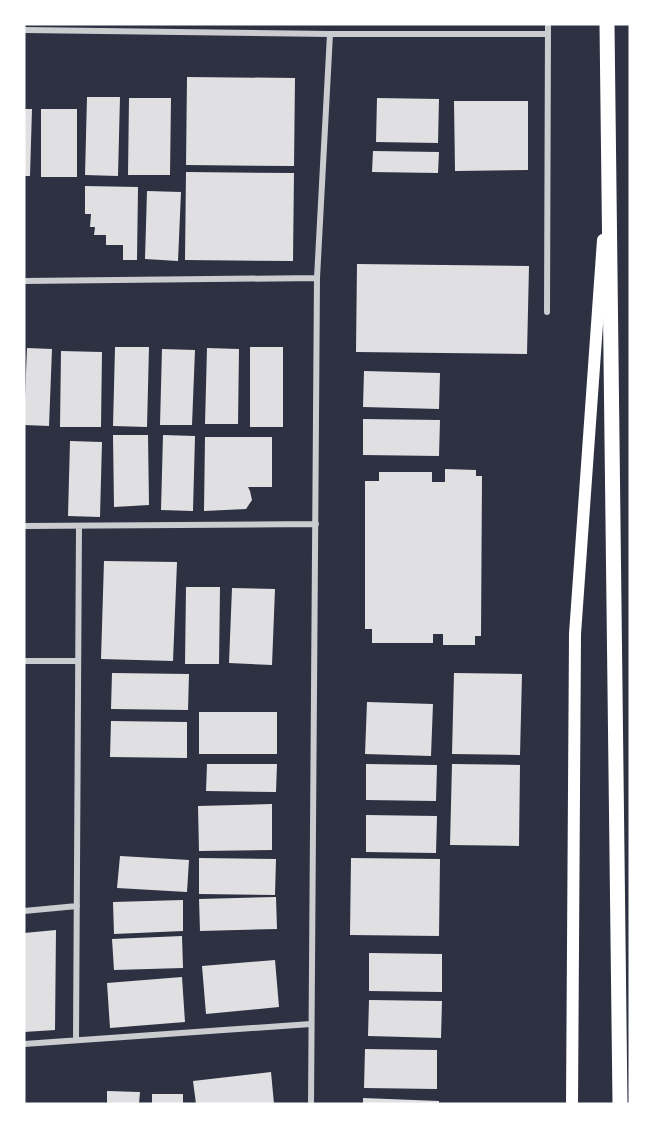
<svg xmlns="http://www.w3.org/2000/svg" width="654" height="1128" font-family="Overpass,sans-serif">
  <rect width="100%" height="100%" fill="#2d3142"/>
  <!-- building -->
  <path fill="#e0e0e3" d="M187 77 295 78 294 166 186 165Z
    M87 97H120L118 176 85 175Z
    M129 98H171L170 175H128Z
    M377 98 439 99 438 143 376 142Z
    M454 101H528V170L455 171Z
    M24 109H32L30 176H24Z
    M41 109H77V177H41Z
    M373 151 439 152 438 173 372 172Z
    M186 172 294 173 293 261 185 260Z
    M85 186 138 187 137 260H123V245H106V235H94L95 227H90L91 214H85Z
    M147 191 181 192 178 261 145 259Z
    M357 264 529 266 527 354 356 352Z
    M115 347H149L147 427 113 426Z
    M250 347H283V427H250Z
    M27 348 52 349 49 426 24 425Z
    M207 348 239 349 238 424H205Z
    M162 349 195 350 192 425H160Z
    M61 351 102 352 101 427H60Z
    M364 371 440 373 439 409 363 407Z
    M363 419 440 420 439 456 363 455Z
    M113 435H148L149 505 114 507Z
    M163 435 195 436 193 511 161 510Z
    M205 437H272V487H248L250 491 252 500 246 509 204 511Z
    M70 441 102 442 100 517 68 516Z
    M445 469 476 470V476H482L481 636H475V645H443V634H433V643H372V629H365V481H379V472H432V482H445Z
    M104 561 177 562 173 661 101 659Z
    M186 587H220L219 664H185Z
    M232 588 275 589 272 665 229 663Z
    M112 673 189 674 188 710 111 709Z
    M454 673 522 674 520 755 452 754Z
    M367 702 433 704 431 756 365 754Z
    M199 712H277V754H199Z
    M111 721 187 722V758L110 757Z
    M207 764H277L276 792 206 791Z
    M366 764 437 765 436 801 366 800Z
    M452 764 520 765 519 846 450 845Z
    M272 804V850L199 851 198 806Z
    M366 815 437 816 436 853 366 852Z
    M120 856 189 860 187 892 117 888Z
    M199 858 276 859 275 895 199 894Z
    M351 858 440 859 439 936 350 935Z
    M276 897 277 929 200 931 199 899Z
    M183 900V931L114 934 113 902Z
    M56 930 55 1030 24 1032V933Z
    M182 936 183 968 114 970 112 939Z
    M369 953 442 954V992L369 991Z
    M275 960 279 1007 206 1014 202 966Z
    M182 977 185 1022 110 1028 107 983Z
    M369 1000 442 1001 441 1038 368 1036Z
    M365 1049 437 1050V1089L364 1088Z
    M271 1072 274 1104H196L193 1081Z
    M107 1091 140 1092 139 1104H107Z
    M152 1094H183V1104H152Z
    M363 1098 439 1101V1104H363Z"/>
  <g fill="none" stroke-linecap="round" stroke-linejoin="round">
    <!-- minor -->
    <path stroke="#caccd0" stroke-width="6" d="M24 30 330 34H548
      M24 281 317 278
      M547 312 548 24
      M24 526 316 524
      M24 661H78
      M24 911 77 906
      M76 1040 79 526
      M24 1044 311 1024
      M311 1104 317 278 330 34"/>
    <!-- secondary -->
    <path stroke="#fff" stroke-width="12" d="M572 1104 575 634 603 240"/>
    <!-- primary -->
    <path stroke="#fff" stroke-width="15" d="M607 24 620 1104"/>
  </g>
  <!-- border -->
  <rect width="654" height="1128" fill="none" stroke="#ffffff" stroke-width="51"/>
</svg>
